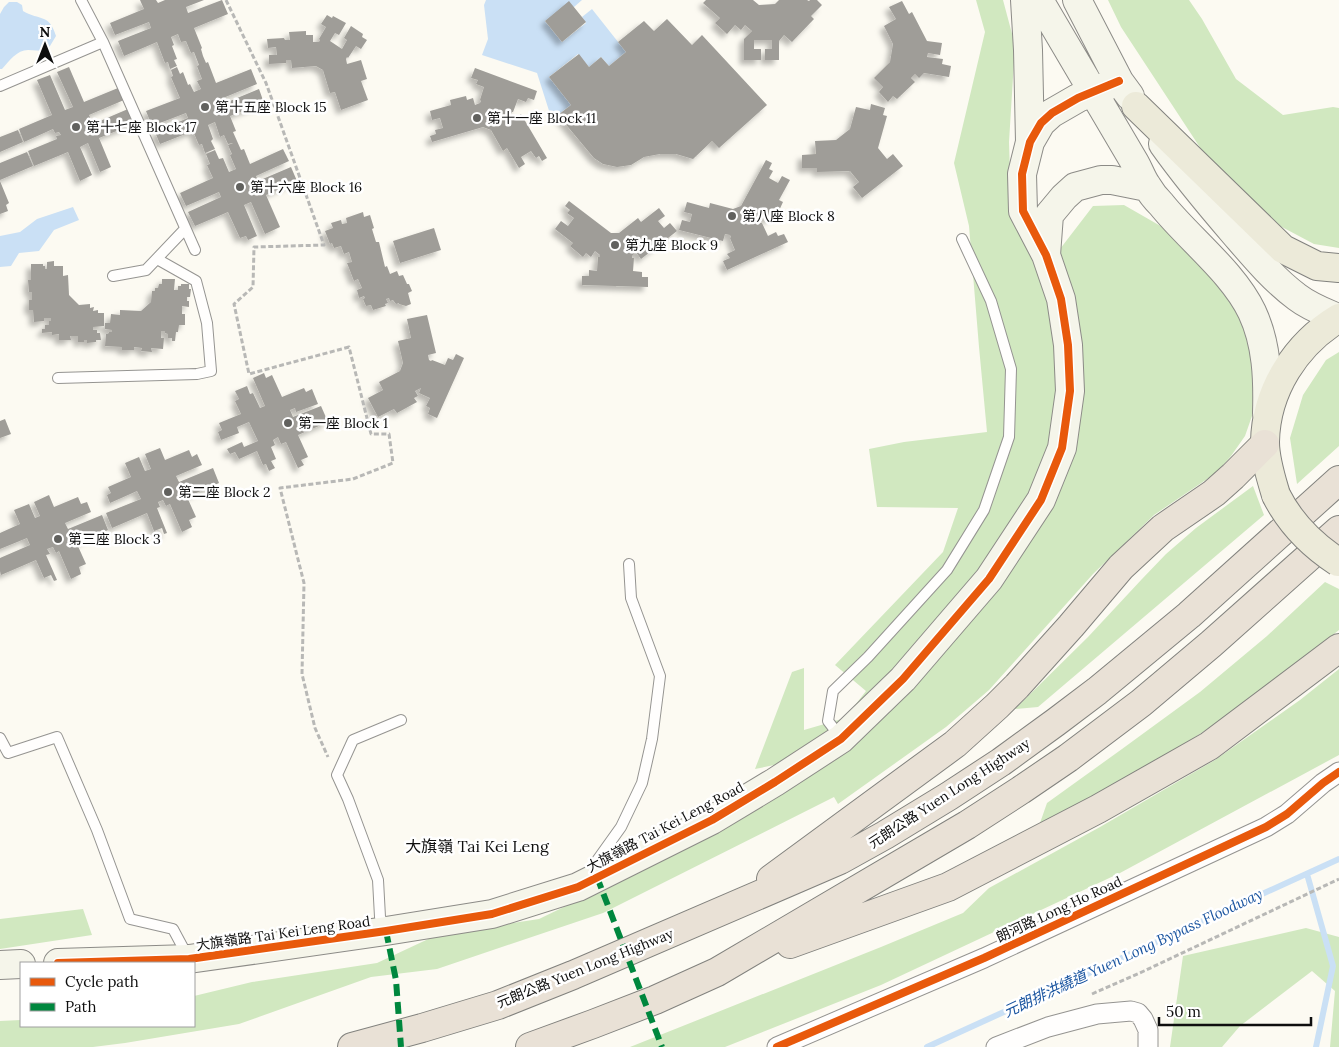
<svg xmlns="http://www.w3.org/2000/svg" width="1339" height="1047" font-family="Lora,'Noto Sans TC',serif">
  <defs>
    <filter id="shadow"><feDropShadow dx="-4.5" dy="4.5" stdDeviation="2.5" flood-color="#0004"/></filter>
  </defs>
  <rect width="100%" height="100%" fill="#fcfaf2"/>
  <!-- forest -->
  <path fill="#d1e8c0" d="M976 0H1003L1015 45 1009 142 1011 205 1060 249 1093 206 1124 205 1171 232 1238 306 1253 341 1258 387 1252 416 1245 436 1231 456 1216 473 1154 515 1093 574 989 690 946 727 838 804 834 797 603 913 437 969 371 977 239 1024 125 1043 93 1047H0V1021L21 1020V1026H194V996L252 982 377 963 439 934 539 919 597 891 784 763 755 769 792 672 804 668V730L845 718 866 691 835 665 943 552 958 508 877 507 869 449 904 442 987 432 979 347 969 226 954 163 985 32Z
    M1108 0H1189L1202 19 1236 79 1283 115 1333 107 1339 108V248L1314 244 1280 226 1201 149 1121 27Z
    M1339 352V446L1297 484 1290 438 1303 395 1326 360Z
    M1253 486 1264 515 1038 707 1015 709 1088 637 1142 579 1166 554 1196 528Z
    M1325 582 1339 589V630C1274 682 1207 733 1135 775 1104 792 1071 807 1040 823L1047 803 1122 749 1200 692 1267 636Z
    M1339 669V755L1120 873 881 985 725 1047H630L881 947 963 913 989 888 1100 827 1215 760 1300 700Z
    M83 909 92 935 0 949V919Z
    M1306 928 1339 937V1047H1330L1335 991 1312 971 1240 1026 1222 1047H1170L1183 956Z"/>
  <!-- water -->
  <path fill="#cae0f5" d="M486 0H582L574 7 545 21 562 42 586 23 582 17 592 9 626 52 609 66 601 57 589 67 578 54 549 77 571 105 558 115 551 117 537 73 482 55 488 39 484 5Z
    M9 2H17L22 5 23 11C40 21 49 13 56 36L50 46 45 51C39 51 34 50 28 50 17 50 9 61 2 69H0V14L4 7Z
    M73 207 79 220 54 230 39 251 19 253 11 266 0 267V236L20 232 37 219Z"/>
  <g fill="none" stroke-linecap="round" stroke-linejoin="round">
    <!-- stream -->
    <path stroke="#cae0f5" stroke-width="6" d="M1307 874 1333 966 1316 1047
      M927 1047 1339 859"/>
  </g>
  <!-- building -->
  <path fill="#9f9d98" filter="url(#shadow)" d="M140 0H156L158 3 165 0H204L186 7 188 13 222 0 228 14 194 28 202 48 201 49 203 56 206 63 208 62 216 83 251 69 257 84 223 98 225 103 259 89 264 103 230 116 236 131 233 132 241 150 244 149 250 164 283 149 289 161 256 176 258 181 291 167 297 181 266 195 280 227 265 234 251 202 244 205 257 236 248 240 246 236 240 238 228 212 195 226 188 212 221 197 219 192 186 206 180 193 213 178 207 165 210 164 206 154 215 150 219 159 223 158 229 172 236 169 230 155 232 154 228 145 233 143 228 144 224 135 220 137 215 122 208 125 213 139 211 141 215 149 205 153 202 144 199 145 193 131 160 144 155 132 188 118 186 113 152 126 146 111 180 98 171 77 173 76 171 70 177 67 180 74 183 72 188 85 190 84 194 92 201 89 197 81 202 79 197 66 199 65 194 52 191 53 186 41 181 42 178 34 171 37 174 45 172 46 177 59 174 60 177 66 170 69 168 62 165 63 157 42 124 56 118 41 151 28 149 22 115 35 110 23 144 9Z
    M706 0H753L759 5 775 4 779 0H807L809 1 810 0H817L822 5 811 16 814 19 792 42 784 35 779 41V60H765V49H772V40H754V49H761V60H744V39L752 31 745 25 741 30 735 25 727 34 715 23 720 18 703 3Z
    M569 1 586 22 562 42 545 21Z
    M902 1 909 14 912 12 927 41 942 43 940 55 928 53 927 57 943 59 942 64 951 66 949 77 924 73 919 78 915 74 911 78 915 82 897 99 893 96 888 102 879 92 883 87 874 78 890 62 893 44 884 26 896 19 889 7Z
    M327 15 332 18 333 16 346 23 339 35 335 33 330 41 342 49 347 40 344 38 351 26 363 34 362 37 367 40 361 49 356 46 348 58 347 57 346 59 347 64 361 60 367 79 361 81 368 100 341 110 335 92 330 93 323 70 316 66 292 68 291 60H286V63L269 64V55H277L276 47 268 48 267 39 284 38 285 40H290L289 32 306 31V35H313V42H319L320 40 319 39 326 27 321 24Z
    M667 19 692 45 702 35 767 105 719 148 712 141 693 159 676 154H660L644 157 631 165 617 167 603 164 594 158 558 115 571 105 549 77 579 54 589 67 601 57 609 66 626 52 618 42 644 21 654 31Z
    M69 67 84 102 118 88 124 100 89 115 93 124 128 109 134 124 99 138 111 167 100 172 88 143 80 147 92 175 80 181 68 152 34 166 28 151 57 139 56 136 61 135 59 132 55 133 53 129 24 142 19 129 52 115 37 80 50 75 65 110 73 107 57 72Z
    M475 68 537 91 534 100 528 98 526 102 518 99 513 112H512L511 114 514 119 521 114 547 158 542 161 539 156 536 158 531 151 521 157 525 164 519 168 507 148 503 151 491 130 483 127 432 142 430 136 436 134 435 130 443 128 440 118 432 120 430 111 451 105 450 100 466 96 467 100 473 98 475 105 480 103 481 101 480 100 484 87 476 84 478 80 471 78Z
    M871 104 885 108 883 115 887 116 878 148 887 159 893 154 903 166 862 198 853 187 859 182 850 171 817 172V168H802V155L816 154 815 141 836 140 850 129 856 107 870 110Z
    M18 130 23 142 0 152V137Z
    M27 152 33 166 0 180V163Z
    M766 160 772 163 769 169 773 171 769 178 778 183 782 176 790 180 779 200 783 202 776 217 772 215 769 220 762 217 759 221 760 223H762L768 236 776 232 778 236 784 234 788 242 727 270 723 261 730 258 727 254 735 250 730 238 731 237 730 235 725 234 723 241 679 230 682 220 690 222 692 214 684 212 687 202 709 208 710 203 733 209 741 206Z
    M0 181 9 203 6 205 8 211 0 214Z
    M569 201 611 233H619L638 218 641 222 659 208 665 216 658 221 664 228 670 223 677 231 641 259 636 252 632 256V258H634L633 271 642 272V277H648V287L582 285V276H589V270L597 271 598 257H600V255L595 251 591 257 586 253 583 257 570 246 573 243 555 229 561 221 568 226 574 218 567 213 570 210 565 206Z
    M363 212 364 217 370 215 374 228 372 229 376 242H379L385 267 387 266 390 274 397 271 399 276 403 275 407 284H409L412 291 408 293 411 304 406 306 399 304V303L396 304 393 300 390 301 389 298 386 299 388 303 385 304 386 306 373 310 371 305 366 306 363 299 365 298 364 296 359 298 357 290 362 288 358 279 354 281 347 263 352 262 349 252 344 254 341 246 334 248 332 243 330 244 325 231 333 228 331 223 341 220 342 224 347 223 346 218Z
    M434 228 441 250 400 263 393 241Z
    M54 261V266H63V276L68 275 69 295 79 305 90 304V308L94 307 93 311 98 310V313H104V326L93 327V330H97V333H100L101 340H96V342L87 343V340H84V342H78V336H70L71 340H59V334L52 335V332L42 333V329H45V325H49V321H51V318H44V321L34 322 33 310H29V300H32V292H29L28 280H31V264H43V266H45V269H47V262Z
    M162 279H175L174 290H178V286H181V284H189V289H191L190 297H187V301H189V307L182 306V314H185V325H179L178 332H176L175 341H172V338H168V334L165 333V331H161V338H164L163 349 151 348 152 352 141 351 142 348 134 347V350H122V347L105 346 106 334H108L109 332H112V330L105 329V323H110L111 314 120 315V310L141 311 151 302 152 291H155V288H158L159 284H162Z
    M427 315 436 353 428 355 429 360 431 361 432 360 445 365 448 358 453 360 456 354 464 358 437 418 428 414 430 408 426 406 430 398 419 393 421 388 415 391 418 396 414 398 417 402 397 413 394 409 378 417 368 398 383 390 379 382 400 371 403 363 398 341 411 338 407 319Z
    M264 373 266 378 272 375 282 397 304 388 306 392 312 389 318 404 296 412 295 408 290 410 293 417 321 406 328 422 298 435 308 457 301 460 304 465 298 468 286 442 281 444 278 437 273 440 275 445 271 447 276 459 271 461 275 468 269 471 266 464 263 465 257 451 239 459 235 452 230 454 227 449 242 442 244 447 258 441 249 422 237 427 239 433 221 440 218 432 222 430 219 423 241 414 235 401 239 399 235 391 247 386 250 394 253 393 260 408 265 406 253 378Z
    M5 419 11 434 0 438V421Z
    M160 448 165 460 189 450 192 457 197 454 202 465 176 476 179 482 213 468 219 483 187 497 196 517 189 520 192 527 182 532 170 504 166 506 163 500 158 502 160 507 157 508 167 533 164 534 162 528 154 531 147 513 112 528 106 513 141 499 137 491 110 503 107 495 111 493 108 487 131 477 125 463 139 457 145 471 151 469 145 454Z
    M49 495 54 507 78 497 81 504 87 502 91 512 65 523 68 529 102 515 108 530 77 544 86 564 79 567 81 574 71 579 59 551 56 553 53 547 47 549 50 554 46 555 57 580 54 581 51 575 44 578 36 560 1 575 0 571V558L30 545 27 538 0 549V533L20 524 14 510 29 504 35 518 40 516 34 502Z"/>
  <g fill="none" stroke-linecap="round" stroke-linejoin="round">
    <defs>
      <path id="lane" d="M81 0 103 42 195 250
        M0 86 103 42
        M113 276 146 270 185 229
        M58 378 197 374 211 371 207 323 196 281 157 259
        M0 738 8 753 57 737 97 830 130 919 173 929 188 957
        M841 738 828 721 833 691 868 657 947 570 984 510 1009 437 1011 369 991 301 962 239
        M597 876 596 862 621 827 642 783 652 739 660 676 631 598 629 564
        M386 930 380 917 378 880 348 799 337 775 353 740 401 720"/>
      <path id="street" d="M777 1047 984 958 1266 827 1287 814 1323 783 1339 772
        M996 1047 1048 1027 1097 1014 1131 1011 1138 1013 1143 1019 1148 1030V1047"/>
      <path id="secondary" d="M1025 0 1028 50 1030 142
        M1039 0 1135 163C1139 170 1142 179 1147 186 1151 193 1156 199 1161 204 1189 239 1233 272 1252 312 1267 344 1268 379 1267 413
        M1077 0 1119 81 1130 96
        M1163 144C1185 175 1210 205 1235 234 1254 256 1274 280 1297 297 1310 307 1324 312 1338 318
        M1046 255 1049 215 1064 197 1075 187 1101 180H1112L1147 187
        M58 963 189 959 386 931 492 914 578 887 712 820 775 782 841 739 903 679 989 579 1041 500 1062 448 1070 391 1068 345 1061 299 1046 255 1023 211 1022 174 1030 142 1041 123 1052 113 1078 98 1119 81
        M0 965 21 964"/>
      <path id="primary" d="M1136 106 1283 249 1317 266 1339 268
        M1276 495C1271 478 1265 460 1265 442 1266 390 1296 344 1339 318"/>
      <path id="highway" d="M771 879 955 744 997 706 1017 686 1071 626 1121 567 1163 528 1214 493 1233 476 1265 444
        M790 944 948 887 1098 809 1209 746 1339 648
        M352 1047 422 1028 498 1005 573 975 840 860 885 835 949 796 1001 762 1056 722 1097 691 1189 615 1339 480
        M530 1047 593 1024 655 1000 717 972 967 825 1021 790 1068 758 1141 703 1211 644 1339 530"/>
    </defs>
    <!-- lane casing -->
    <use href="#lane" stroke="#959491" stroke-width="12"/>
    <!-- street casing -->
    <use href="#street" stroke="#959491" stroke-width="21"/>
    <!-- secondary casing -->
    <use href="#secondary" stroke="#8c8b87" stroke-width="30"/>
    <!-- primary casing -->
    <use href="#primary" stroke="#82827e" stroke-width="30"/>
    <!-- highway casing -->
    <use href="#highway" stroke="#82827e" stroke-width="30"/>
    <!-- path -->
    <path stroke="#b8b8b6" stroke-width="3" stroke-dasharray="5 2.5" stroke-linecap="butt" d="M226 0 266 83 324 245 254 247 253 287 234 304 249 374 349 347 371 434H389L393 463 353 479 280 488 304 583 302 674 315 728 328 757
      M1092 994 1144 971 1339 879"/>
    <!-- lane -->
    <use href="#lane" stroke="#fffefd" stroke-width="10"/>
    <!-- street -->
    <use href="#street" stroke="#fffefd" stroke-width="19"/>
    <!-- secondary -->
    <use href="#secondary" stroke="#f5f5ea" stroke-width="28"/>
    <!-- primary -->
    <use href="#primary" stroke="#ecead9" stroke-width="28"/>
    <!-- highway -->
    <use href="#highway" stroke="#e9e1d6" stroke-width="28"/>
    <defs>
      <path id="primary-bridge" d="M1276 495C1290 523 1312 545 1338 562"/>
    </defs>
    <!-- primary-bridge casing -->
    <use href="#primary-bridge" stroke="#82827e" stroke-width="30" stroke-linecap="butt"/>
    <!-- primary-bridge -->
    <use href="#primary-bridge" stroke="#ecead9" stroke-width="28"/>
    <!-- quiet -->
    <path stroke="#00873e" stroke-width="6" stroke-dasharray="12 6" stroke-linecap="butt" d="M597 877 662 1047
      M386 931 396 980 401 1047"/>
    <defs>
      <path id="cycleway" d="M58 963 189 959 386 931 492 914 578 887 712 820 775 782 841 739 903 679 989 579 1041 500 1062 448 1070 391 1068 345 1061 299 1046 255 1023 211 1022 174 1030 142 1041 123 1052 113 1078 98 1119 81
        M777 1047 984 958 1266 827 1287 814 1323 783 1339 772"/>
    </defs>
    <!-- cycleway casing -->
    <use href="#cycleway" stroke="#fff" stroke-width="11"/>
    <!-- cycleway -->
    <use href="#cycleway" stroke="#e8590c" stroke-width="8"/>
  </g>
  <!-- markers -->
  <g fill="#61615e" stroke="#fff" stroke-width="2">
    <circle cx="205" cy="107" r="5"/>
    <circle cx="477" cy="118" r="5"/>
    <circle cx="76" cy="127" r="5"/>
    <circle cx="240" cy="187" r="5"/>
    <circle cx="732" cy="216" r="5"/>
    <circle cx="615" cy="245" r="5"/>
    <circle cx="288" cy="423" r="5"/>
    <circle cx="168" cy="492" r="5"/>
    <circle cx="58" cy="539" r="5"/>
  </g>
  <g text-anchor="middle" stroke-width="5" stroke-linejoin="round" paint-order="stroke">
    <!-- poi labels -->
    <g font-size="14" fill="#0e0e0e" stroke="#fff" text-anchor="start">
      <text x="215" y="112">第十五座 Block 15</text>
      <text x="487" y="123">第十一座 Block 11</text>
      <text x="86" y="132">第十七座 Block 17</text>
      <text x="250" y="192">第十六座 Block 16</text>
      <text x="742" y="221">第八座 Block 8</text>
      <text x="625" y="250">第九座 Block 9</text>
      <text x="298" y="428">第一座 Block 1</text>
      <text x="178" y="497">第二座 Block 2</text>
      <text x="68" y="544">第三座 Block 3</text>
    </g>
    <!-- street labels -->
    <g font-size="14" fill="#0e0e0e" stroke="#fff">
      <text transform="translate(949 793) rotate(-33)" y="5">元朗公路 Yuen Long Highway</text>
      <text transform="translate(665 827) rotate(-28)" y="5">大旗嶺路 Tai Kei Leng Road</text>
      <text transform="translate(1059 909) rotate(-25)" y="5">朗河路 Long Ho Road</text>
      <text transform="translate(283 933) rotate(-8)" y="5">大旗嶺路 Tai Kei Leng Road</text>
      <text transform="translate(585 968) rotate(-22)" y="5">元朗公路 Yuen Long Highway</text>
    </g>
    <!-- water labels -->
    <g font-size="15" font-style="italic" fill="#18539f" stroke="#fff">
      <text transform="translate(1133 953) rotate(-25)" y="5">元朗排洪繞道 Yuen Long Bypass Floodway</text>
    </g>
    <!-- quarter labels -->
    <g font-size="16" fill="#0e0e0e" stroke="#fff">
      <text x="477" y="852">大旗嶺 Tai Kei Leng</text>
    </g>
  </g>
  <!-- legend -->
  <rect x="20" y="962" width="175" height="65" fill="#ffffff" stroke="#9f9f9f"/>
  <rect x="30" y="978" width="25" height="8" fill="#e8590c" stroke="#9f9f9f"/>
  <text x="65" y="987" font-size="15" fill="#0e0e0e">Cycle path</text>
  <rect x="30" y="1003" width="25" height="8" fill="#00873e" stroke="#9f9f9f"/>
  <text x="65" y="1012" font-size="15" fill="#0e0e0e">Path</text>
  <!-- north arrow -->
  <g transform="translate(45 45)" stroke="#ffffff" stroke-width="4" paint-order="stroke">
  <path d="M0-4L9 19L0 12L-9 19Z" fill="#0e0e0e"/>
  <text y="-8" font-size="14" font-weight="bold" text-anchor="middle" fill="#0e0e0e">N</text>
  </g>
  <!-- scale -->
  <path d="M1159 1017v8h152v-8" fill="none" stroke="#0e0e0e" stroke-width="2.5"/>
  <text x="1166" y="1017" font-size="15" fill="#0e0e0e" stroke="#ffffff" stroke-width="4" paint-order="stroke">50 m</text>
</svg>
